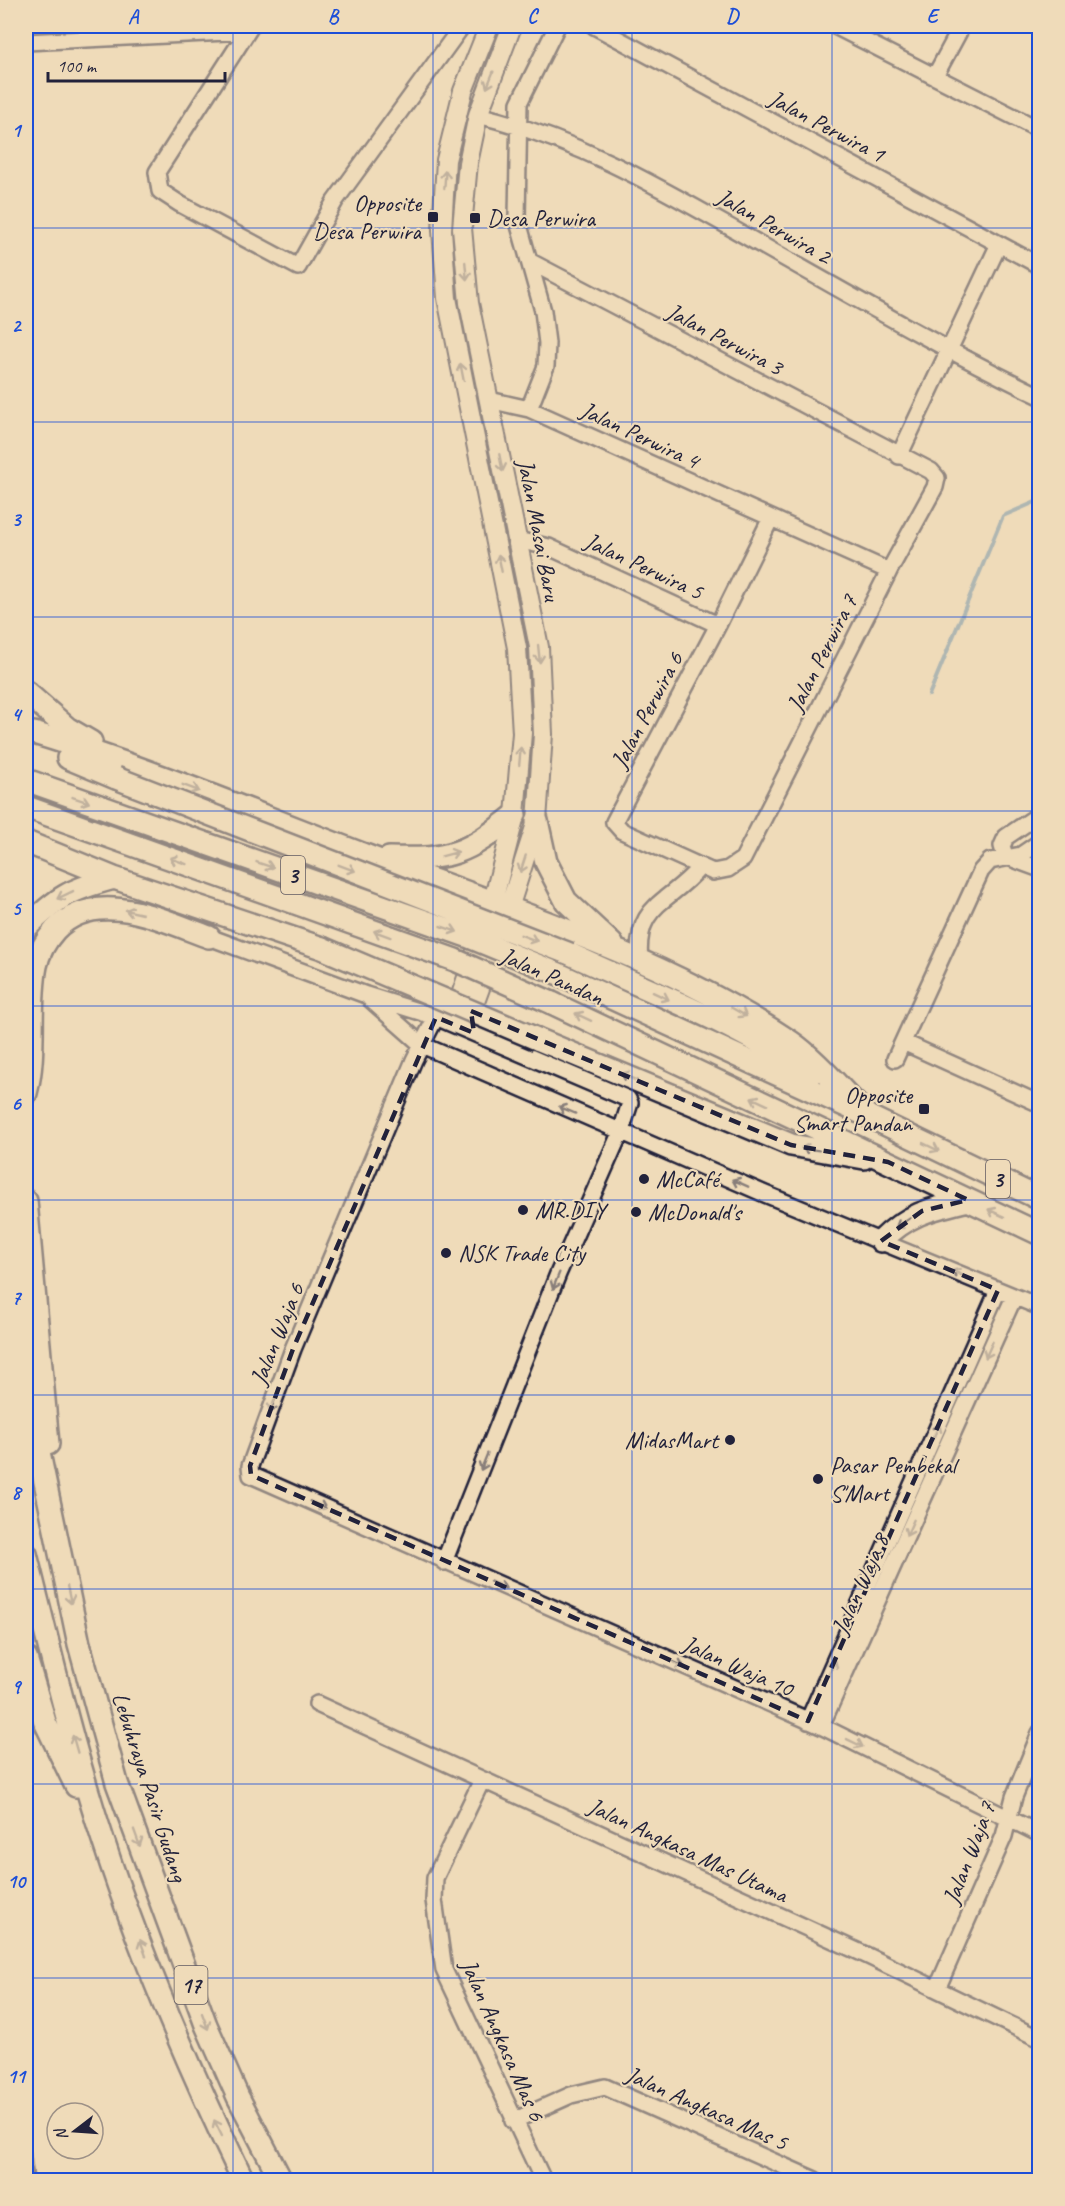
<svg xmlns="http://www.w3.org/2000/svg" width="1065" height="2206" font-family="Caveat,sans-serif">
  <rect width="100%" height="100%" fill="#efdbb9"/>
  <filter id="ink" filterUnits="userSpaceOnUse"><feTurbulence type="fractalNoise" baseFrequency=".0167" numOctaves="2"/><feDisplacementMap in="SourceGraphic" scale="12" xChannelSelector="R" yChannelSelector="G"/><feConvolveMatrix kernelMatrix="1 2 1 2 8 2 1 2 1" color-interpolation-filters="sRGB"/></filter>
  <g filter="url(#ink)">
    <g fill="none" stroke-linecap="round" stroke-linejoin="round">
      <!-- stream -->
      <path stroke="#628aa7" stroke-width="4" d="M929 695 1003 516 1040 500"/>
      <defs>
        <path id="minor" d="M251 26 157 172 160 191 180 204 298 267 335 201 462 26
          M594 26 1040 266
          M835 26 1040 130
          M26 42 247 31
          M935 76 962 26
          M478 115C580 140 659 187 749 238 845 292 940 348 1040 396
          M529 261 931 471 937 478 935 487 889 571 743 859 728 869 713 872 622 831 614 822 718 625 770 520
          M489 400 529 409 889 571
          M529 409 546 366 547 343 543 311 517 218 519 103 557 26
          M899 456 999 244
          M517 540 549 547 718 625
          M1040 814 1006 837 1002 846 1005 856 1040 869
          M209 937 366 995 436 1017 628 1099 630 1103 621 1131 558 1274 444 1562
          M640 962C634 903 669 904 700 867
          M370 999 422 1045 765 1194 1040 1307
          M436 1017 414 1060 293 1349 250 1466 251 1475 821 1726 1040 1834
          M903 1042 1040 1104
          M895 1059 981 871 990 861 1021 855 1040 842
          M317 1704 866 1955 1040 2039
          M808 1721 998 1290
          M821 1726 1014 1297
          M482 1780 435 1878 434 1900 444 1970 543 2180
          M937 1989 1004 1836 1014 1797 1040 1733
          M513 2121 571 2095 605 2087 815 2180"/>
        <path id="major" d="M436 1017 456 1003 461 995 493 901 515 815 522 733 517 648 447 298 442 230 446 160 463 91 489 26
          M486 1037 472 1021 471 1013 509 908 537 821 543 734 539 647 469 303 462 228 468 163 478 115 512 26"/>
        <path id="highway" d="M26 692 67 728 91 742
          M26 735 34 733C149 768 259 815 370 857 510 909 667 959 791 1042 816 1059 845 1094 868 1116
          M68 758 116 778
          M537 821 546 862 566 901 612 944
          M26 842 114 878 322 948
          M389 858C452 860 466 854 515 815
          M26 928C59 896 69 890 114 878
          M570 954C649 991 740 1025 811 1075
          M559 974 868 1116 1040 1199
          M552 1003 1040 1234
          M537 1039 791 1145 864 1158
          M26 1093C37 1052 28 1007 36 966 39 952 46 940 55 930 96 886 164 921 209 937
          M26 1201 48 1444
          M881 1241C909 1213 931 1209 968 1200
          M26 1391 79 1644 117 1783 206 2025 238 2097 281 2180
          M26 1554C50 1650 72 1746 103 1840 141 1957 190 2070 243 2180
          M26 1658 45 1722 76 1786"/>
      </defs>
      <!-- minor casing -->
      <use href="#minor" stroke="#22223b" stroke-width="20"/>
      <!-- major casing -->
      <use href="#major" stroke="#22223b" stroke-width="22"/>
      <!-- highway casing -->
      <use href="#highway" stroke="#22223b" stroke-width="26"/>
      <!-- minor -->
      <use href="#minor" stroke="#efdbb9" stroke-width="15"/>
      <!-- major -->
      <use href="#major" stroke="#efdbb9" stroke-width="18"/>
      <!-- highway -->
      <use href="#highway" stroke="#efdbb9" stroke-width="21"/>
      <defs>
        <path id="rail" d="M26 2135 32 2180"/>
      </defs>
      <!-- rail casing -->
      <use href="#rail" stroke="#22223b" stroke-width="6"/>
      <!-- rail -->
      <use href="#rail" stroke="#efdbb9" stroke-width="4" stroke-dasharray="11" stroke-linecap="butt"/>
      <defs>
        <path id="highway-bridge" d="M116 778 570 954
          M26 780 467 936 559 974
          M26 807 455 960 552 1003
          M322 948 537 1039"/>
      </defs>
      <!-- highway-bridge casing -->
      <use href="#highway-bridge" stroke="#22223b" stroke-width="26" stroke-linecap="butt"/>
      <!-- highway-bridge -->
      <use href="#highway-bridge" stroke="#efdbb9" stroke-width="21"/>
    </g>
    <!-- one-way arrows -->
    <defs><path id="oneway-shaft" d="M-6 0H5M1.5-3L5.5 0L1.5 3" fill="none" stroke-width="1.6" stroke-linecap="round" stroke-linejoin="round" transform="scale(1.5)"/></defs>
    <g stroke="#887e7a">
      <use href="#oneway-shaft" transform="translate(490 80) rotate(112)"/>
      <use href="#oneway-shaft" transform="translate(445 179) rotate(-86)"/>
      <use href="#oneway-shaft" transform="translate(466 271) rotate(85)"/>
      <use href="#oneway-shaft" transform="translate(462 372) rotate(-101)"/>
      <use href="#oneway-shaft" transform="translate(501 463) rotate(79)"/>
      <use href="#oneway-shaft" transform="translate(500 563) rotate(-101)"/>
      <use href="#oneway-shaft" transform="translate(539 654) rotate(84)"/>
      <use href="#oneway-shaft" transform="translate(520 756) rotate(-85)"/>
      <use href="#oneway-shaft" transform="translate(191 788) rotate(21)"/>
      <use href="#oneway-shaft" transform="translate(81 800) rotate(19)"/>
      <use href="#oneway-shaft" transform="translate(450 854) rotate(-15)"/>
      <use href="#oneway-shaft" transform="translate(178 861) rotate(-160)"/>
      <use href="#oneway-shaft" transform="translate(523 864) rotate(108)"/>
      <use href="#oneway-shaft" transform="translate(265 865) rotate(19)"/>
      <use href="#oneway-shaft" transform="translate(347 868) rotate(21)"/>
      <use href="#oneway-shaft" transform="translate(65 895) rotate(154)"/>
      <use href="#oneway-shaft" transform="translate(134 912) rotate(-167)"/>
      <use href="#oneway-shaft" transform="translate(449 929) rotate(19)"/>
      <use href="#oneway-shaft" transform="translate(382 934) rotate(-160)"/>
      <use href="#oneway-shaft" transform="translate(529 938) rotate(21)"/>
      <use href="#oneway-shaft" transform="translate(661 996) rotate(25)"/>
      <use href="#oneway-shaft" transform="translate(739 1012) rotate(30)"/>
      <use href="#oneway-shaft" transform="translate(583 1017) rotate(-155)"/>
      <use href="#oneway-shaft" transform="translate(629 1077) rotate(-157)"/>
      <use href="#oneway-shaft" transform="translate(759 1101) rotate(-155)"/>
      <use href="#oneway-shaft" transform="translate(567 1110) rotate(-157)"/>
      <use href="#oneway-shaft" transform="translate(931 1147) rotate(26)"/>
      <use href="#oneway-shaft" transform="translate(810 1149) rotate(-171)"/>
      <use href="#oneway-shaft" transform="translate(740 1183) rotate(-156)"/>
      <use href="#oneway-shaft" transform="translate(996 1213) rotate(-155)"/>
      <use href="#oneway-shaft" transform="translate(903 1223) rotate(147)"/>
      <use href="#oneway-shaft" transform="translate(960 1274) rotate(-157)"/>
      <use href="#oneway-shaft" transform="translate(556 1281) rotate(112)"/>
      <use href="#oneway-shaft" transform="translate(989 1350) rotate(114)"/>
      <use href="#oneway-shaft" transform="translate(273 1404) rotate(110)"/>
      <use href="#oneway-shaft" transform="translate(936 1432) rotate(-66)"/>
      <use href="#oneway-shaft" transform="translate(484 1462) rotate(112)"/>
      <use href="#oneway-shaft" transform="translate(318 1505) rotate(24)"/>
      <use href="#oneway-shaft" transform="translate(910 1528) rotate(114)"/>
      <use href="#oneway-shaft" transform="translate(498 1585) rotate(24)"/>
      <use href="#oneway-shaft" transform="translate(69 1595) rotate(78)"/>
      <use href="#oneway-shaft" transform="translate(676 1663) rotate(24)"/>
      <use href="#oneway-shaft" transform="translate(832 1668) rotate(-66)"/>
      <use href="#oneway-shaft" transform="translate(855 1743) rotate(26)"/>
      <use href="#oneway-shaft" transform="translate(75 1744) rotate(-106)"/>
      <use href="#oneway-shaft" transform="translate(137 1838) rotate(70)"/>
      <use href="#oneway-shaft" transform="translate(143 1948) rotate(-110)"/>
      <use href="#oneway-shaft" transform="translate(205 2021) rotate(69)"/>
      <use href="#oneway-shaft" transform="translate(218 2128) rotate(-116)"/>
    </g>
  </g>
  <!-- marked area -->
  <path d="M0 0H1065V2206H0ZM471 1011 791 1145 888 1162 968 1200 922 1211 881 1241 998 1290 808 1721 251 1475 250 1466 293 1349 436 1017 474 1033Z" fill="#efdbb9" fill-opacity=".55" fill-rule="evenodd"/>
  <path fill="none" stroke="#22223b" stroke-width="4.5" stroke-dasharray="12 8" stroke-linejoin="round" d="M471 1011 791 1145 888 1162 968 1200 922 1211 881 1241 998 1290 808 1721 251 1475 250 1466 293 1349 436 1017 474 1033Z"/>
  <!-- grid -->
  <path fill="none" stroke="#1d4ed8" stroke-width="1.5" stroke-opacity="0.55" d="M233 26V2180M433 26V2180M632 26V2180M832 26V2180M26 228H1040M26 422H1040M26 617H1040M26 811H1040M26 1006H1040M26 1200H1040M26 1395H1040M26 1589H1040M26 1784H1040M26 1978H1040"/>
  <!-- markers -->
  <g fill="#22223b" stroke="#efdbb9" stroke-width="2">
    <rect x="427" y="211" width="12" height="12" rx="3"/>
    <rect x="469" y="212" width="12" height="12" rx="3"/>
    <rect x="918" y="1103" width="12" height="12" rx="3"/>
    <circle cx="644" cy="1179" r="6"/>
    <circle cx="523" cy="1210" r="6"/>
    <circle cx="636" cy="1212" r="6"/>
    <circle cx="446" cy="1253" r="6"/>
    <circle cx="730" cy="1440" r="6"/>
    <circle cx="818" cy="1479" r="6"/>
  </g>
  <g text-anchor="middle" stroke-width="4.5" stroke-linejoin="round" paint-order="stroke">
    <!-- shield labels -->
    <g fill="#efdbb9" stroke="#605a61" stroke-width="1.5">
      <rect x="281" y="856" width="24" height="38" rx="4.5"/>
      <rect x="986" y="1160" width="24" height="38" rx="4.5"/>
      <rect x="174.5" y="1966" width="33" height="38" rx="4.5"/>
    </g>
    <g font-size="22" font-weight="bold" fill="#22223b">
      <text x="293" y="883">3</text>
      <text x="998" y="1187">3</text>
      <text x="191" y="1993">17</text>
    </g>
    <!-- street labels -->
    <g font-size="24" fill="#22223b" stroke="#efdbb9">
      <text transform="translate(827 126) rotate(28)" y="8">Jalan Perwira 1</text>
      <text transform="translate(774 226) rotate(30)" y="8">Jalan Perwira 2</text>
      <text transform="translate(725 339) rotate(28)" y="8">Jalan Perwira 3</text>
      <text transform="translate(640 435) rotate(25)" y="8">Jalan Perwira 4</text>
      <text transform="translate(539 530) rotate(79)" y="8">Jalan Masai Baru</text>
      <text transform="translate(644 566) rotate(25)" y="8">Jalan Perwira 5</text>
      <text transform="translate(822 653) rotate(-63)" y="8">Jalan Perwira 7</text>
      <text transform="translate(647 710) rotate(-62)" y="8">Jalan Perwira 6</text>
      <text transform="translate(552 976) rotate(24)" y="8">Jalan Pandan</text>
      <text transform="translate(277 1334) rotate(-68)" y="8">Jalan Waja 6</text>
      <text transform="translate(860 1584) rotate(-66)" y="8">Jalan Waja 8</text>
      <text transform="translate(738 1666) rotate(24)" y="8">Jalan Waja 10</text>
      <text transform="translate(150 1787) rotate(72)" y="8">Lebuhraya Pasir Gudang</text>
      <text transform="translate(688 1850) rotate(25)" y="8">Jalan Angkasa Mas Utama</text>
      <text transform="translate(969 1853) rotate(-69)" y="8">Jalan Waja 7</text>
      <text transform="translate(503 2040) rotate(66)" y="8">Jalan Angkasa Mas 6</text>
      <text transform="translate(707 2108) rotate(24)" y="8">Jalan Angkasa Mas 5</text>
    </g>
    <!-- poi labels -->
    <g font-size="24" fill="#22223b" stroke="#efdbb9" text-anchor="start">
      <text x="421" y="211" text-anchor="end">Opposite<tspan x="421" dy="28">Desa Perwira</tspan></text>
      <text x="487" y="226">Desa Perwira</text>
      <text x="912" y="1103" text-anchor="end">Opposite<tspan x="912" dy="28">Smart Pandan</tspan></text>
      <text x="656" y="1187">McCafé</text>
      <text x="535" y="1218">MR.DIY</text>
      <text x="648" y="1220">McDonald's</text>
      <text x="458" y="1261">NSK Trade City</text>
      <text x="718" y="1448" text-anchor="end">MidasMart</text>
      <text x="830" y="1473">Pasar Pembekal<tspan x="830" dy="28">S'Mart</tspan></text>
    </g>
  </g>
  <!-- margin -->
  <rect width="1065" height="2206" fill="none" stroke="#efdbb9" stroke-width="66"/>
  <!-- north arrow -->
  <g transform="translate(75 2131) rotate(253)"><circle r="28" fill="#efdbb9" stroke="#9d9187" stroke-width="1.5"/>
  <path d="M0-4.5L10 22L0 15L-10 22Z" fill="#22223b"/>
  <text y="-9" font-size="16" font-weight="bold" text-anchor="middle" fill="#22223b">N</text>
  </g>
  <!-- scale -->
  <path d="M48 72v9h177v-9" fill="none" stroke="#22223b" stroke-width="3"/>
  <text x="57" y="72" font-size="18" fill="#22223b" stroke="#efdbb9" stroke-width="4.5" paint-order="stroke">100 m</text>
  <rect x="33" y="33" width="999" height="2140" fill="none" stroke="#1d4ed8" stroke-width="2"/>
  <g font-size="20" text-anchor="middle" font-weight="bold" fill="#1d4ed8">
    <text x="133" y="23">A</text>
    <text x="333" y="23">B</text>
    <text x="532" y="23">C</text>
    <text x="732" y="23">D</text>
    <text x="932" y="23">E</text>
    <text x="16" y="137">1</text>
    <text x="16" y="332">2</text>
    <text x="16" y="526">3</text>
    <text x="16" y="721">4</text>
    <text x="16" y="915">5</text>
    <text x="16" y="1110">6</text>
    <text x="16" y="1304">7</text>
    <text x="16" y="1499">8</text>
    <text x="16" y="1693">9</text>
    <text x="16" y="1888">10</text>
    <text x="16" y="2083">11</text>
  </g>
</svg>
